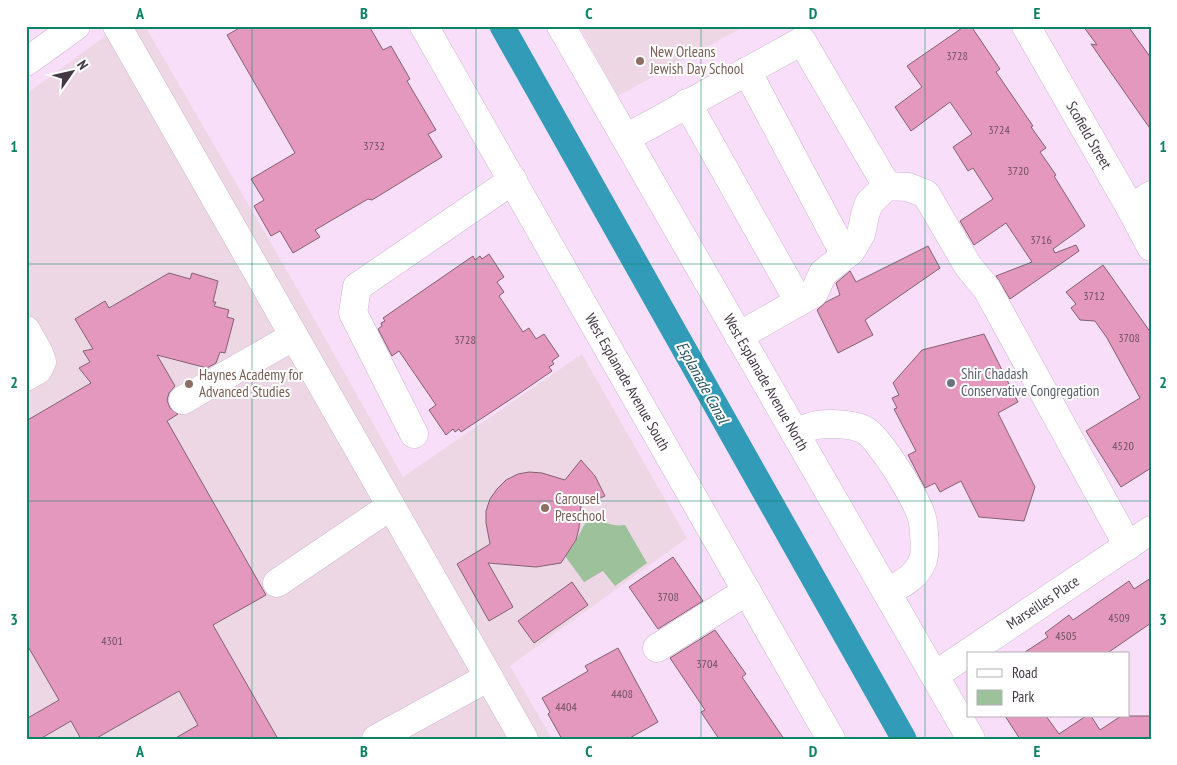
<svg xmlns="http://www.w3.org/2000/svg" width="1177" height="765" font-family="'PT Sans Narrow',sans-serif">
  <rect width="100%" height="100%" fill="#f9defa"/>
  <!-- education -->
  <path fill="#edd7e5" d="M119 26H145L298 290 403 477 582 354 687 538 510 666 552 739H26V94Z
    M579 26H745L618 96Z"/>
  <!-- green -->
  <path fill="#9cc19b" d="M589 516C601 521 612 527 625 525L647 563 615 586 603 571 584 582 565 556 573 546Z"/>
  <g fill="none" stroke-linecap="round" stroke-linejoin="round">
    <!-- canal -->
    <path stroke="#319bb8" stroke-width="25" d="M502 26 904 739"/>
  </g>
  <!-- building -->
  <path fill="#e598bd" stroke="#826170" d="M243 26H369L383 50 391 46 410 79 407 81 436 130 428 134 442 157 372 200 368 199 315 230 320 237 293 253 280 231 271 236 254 206 264 200 251 179 295 153 227 35Z
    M965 26H971L1000 69 996 72 1033 126 1031 127 1046 148 1040 152 1056 175 1054 176 1085 226 1053 249 1055 253 1076 245 1079 251 1010 299 996 276 1032 262 1006 223 974 245 960 221 993 199 973 168 968 171 953 147 972 134 950 102 911 131 895 107 922 87 907 66Z
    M1083 26H1128L1151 58V130L1091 44 1097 45Z
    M928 246 940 268 865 320 873 335 838 353 817 310 826 302 840 295 836 283 850 271 856 282Z
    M489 254 504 277 497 282 504 292 499 296 523 332 529 328 536 339 544 334 559 356 552 361 554 364 549 367 552 371 517 395 461 432 459 429 455 432 453 429 446 435 429 410 436 405 399 351 392 356 378 329 382 326 381 323 385 321 383 318 473 256 475 260 480 256 482 259Z
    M1103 265 1151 333V468L1121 487 1086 431 1140 398 1107 338 1095 321 1080 320 1071 308 1076 304 1066 292Z
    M169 273 190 279 192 273 218 281 213 302H216L214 306 229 310 227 317 234 319 225 353 220 352 216 363 207 368 157 355 175 386 169 393 167 400 170 408 178 414 167 421 266 595 213 625 278 739H174L198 725 179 691 95 739H81L71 721 40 739H26V719L59 700 26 643V421L91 383 79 368 90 362 83 351 93 349 75 319 105 301 109 308Z
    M984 334 1018 402 998 413 1035 487 1024 521 979 517 961 481 940 492 935 483 925 488 908 455 916 451 894 409 897 408 892 398 899 395 893 383 922 350Z
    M581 460 595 476 605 496 581 505 579 528 576 540 561 563 536 567 488 563 513 607 489 621 457 564 490 544 486 523V511L490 499 497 489 506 480 518 474 529 472 542 473 565 480Z
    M673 557 703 601 658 629 629 587Z
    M1151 578V623L1106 654H1022L1048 637 1045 633 1069 615 1073 620 1129 581 1134 589Z
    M572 582 588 605 534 643 518 621Z
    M715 630 746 674 742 677 784 739H719L701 712 705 710 670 658Z
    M618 648 658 722 628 739H562L548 714 550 712 542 698 588 671 585 666Z
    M1005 716H1046L1059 734 1086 716H1091L1100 730 1121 716H1151V739H1020Z"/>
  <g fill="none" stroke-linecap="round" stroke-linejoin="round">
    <defs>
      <g id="minor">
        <path d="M117 26 524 739"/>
        <path id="s1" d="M1026 26 1131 209 1151 247"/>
        <path d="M26 62 76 26"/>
        <path d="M747 71 845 255"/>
        <path d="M687 103 799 302"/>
        <path d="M626 138 802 41 887 186"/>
        <path d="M1131 209 1151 195"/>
        <path d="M26 330 39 353 42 362 38 370 26 377"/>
        <path d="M739 336 814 293 823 273 851 251 861 234 865 215 869 203 887 186 908 187 926 194 968 266 987 289 1128 546"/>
        <path d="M183 400 294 336"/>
        <path d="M795 433C802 430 810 426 817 425 831 423 850 424 863 429 879 436 917 500 922 518 924 526 926 552 923 560 917 577 902 584 887 592"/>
        <path d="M414 434 353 313 357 287 513 180"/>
        <path d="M277 583 391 506"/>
        <path d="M657 648 747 591"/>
        <path id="s2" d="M935 675 1151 530"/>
        <path d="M376 739 489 677"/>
      </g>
      <g id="major">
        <path id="s3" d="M424 26 831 739"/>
        <path id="s4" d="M561 26 971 739"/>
      </g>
    </defs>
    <!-- minor casing -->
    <use href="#minor" stroke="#ceb5d0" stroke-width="29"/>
    <!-- major casing -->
    <use href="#major" stroke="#ceb5d0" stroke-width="29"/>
    <!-- minor -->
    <use href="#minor" stroke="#fff" stroke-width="28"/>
    <!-- major -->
    <use href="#major" stroke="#fff" stroke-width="28"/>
  </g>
  <!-- grid -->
  <path fill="none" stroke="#0b8465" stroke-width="1" stroke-opacity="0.55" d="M252 26V739M476 26V739M701 26V739M925 26V739M26 264H1151M26 501H1151"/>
  <!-- markers -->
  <g fill="#8d6e63" stroke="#fff" stroke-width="2">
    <circle cx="640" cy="61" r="5"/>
    <circle cx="189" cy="384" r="5"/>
    <circle cx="545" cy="508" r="5"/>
  </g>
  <circle fill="#6b7280" stroke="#fff" stroke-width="2" cx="951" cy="383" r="5"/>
  <g text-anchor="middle" stroke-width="4" stroke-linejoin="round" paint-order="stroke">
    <!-- number labels -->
    <g font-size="12" fill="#6c5162">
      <text x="957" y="60">3728</text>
      <text x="999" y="134">3724</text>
      <text x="374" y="150">3732</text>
      <text x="1018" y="175">3720</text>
      <text x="1041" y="244">3716</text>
      <text x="1094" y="300">3712</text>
      <text x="1129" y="342">3708</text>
      <text x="465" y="344">3728</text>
      <text x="1123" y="450">4520</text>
      <text x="668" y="601">3708</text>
      <text x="1119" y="622">4509</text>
      <text x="1066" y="640">4505</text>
      <text x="112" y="645">4301</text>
      <text x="707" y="668">3704</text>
      <text x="622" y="698">4408</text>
      <text x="566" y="711">4404</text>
    </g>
    <!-- education labels -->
    <g font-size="15" fill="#785e54" stroke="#fff" text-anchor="start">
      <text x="650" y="57">New Orleans<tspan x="650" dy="17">Jewish Day School</tspan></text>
      <text x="199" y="380">Haynes Academy for<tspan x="199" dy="17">Advanced Studies</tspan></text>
      <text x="555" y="504">Carousel<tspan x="555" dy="17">Preschool</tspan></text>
    </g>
    <!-- street labels -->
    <g font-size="15" fill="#433944" stroke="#fff">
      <text dy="5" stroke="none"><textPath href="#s1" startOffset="126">Scofield Street</textPath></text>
      <text dy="5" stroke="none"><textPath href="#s3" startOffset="410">West Esplanade Avenue South</textPath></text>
      <text dy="5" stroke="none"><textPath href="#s4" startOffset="411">West Esplanade Avenue North</textPath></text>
      <text dy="5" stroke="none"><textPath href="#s2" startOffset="130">Marseilles Place</textPath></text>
    </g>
    <!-- worship labels -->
    <g font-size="15" fill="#5b616d" stroke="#fff" text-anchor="start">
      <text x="961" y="379">Shir Chadash<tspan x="961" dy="17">Conservative Congregation</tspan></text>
    </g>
    <!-- water labels -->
    <g font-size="16" font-style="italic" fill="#26525f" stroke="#fff">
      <text transform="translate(703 382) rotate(61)" y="6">Esplanade Canal</text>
    </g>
  </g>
  <!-- border -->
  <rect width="1177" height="765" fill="none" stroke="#ffffff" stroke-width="55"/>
  <!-- legend -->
  <rect x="967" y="652" width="162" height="65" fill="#ffffff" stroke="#b4b0b4"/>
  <rect x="977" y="669" width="25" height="8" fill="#ffffff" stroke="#b4b0b4"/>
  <text x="1012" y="678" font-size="15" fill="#433944">Road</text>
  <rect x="977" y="690" width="25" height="15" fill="#9cc19b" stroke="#b4b0b4"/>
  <text x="1012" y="702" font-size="15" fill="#433944">Park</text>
  <!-- north arrow -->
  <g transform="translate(72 72) rotate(56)" stroke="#ffffff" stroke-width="4" paint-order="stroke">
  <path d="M0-4L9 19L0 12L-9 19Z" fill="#433944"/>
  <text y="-8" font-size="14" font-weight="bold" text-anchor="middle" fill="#433944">N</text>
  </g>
  <rect x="28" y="28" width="1122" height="710" fill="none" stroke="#0b8465" stroke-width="2"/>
  <g font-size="16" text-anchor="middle" font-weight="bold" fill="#0b8465">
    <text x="140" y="19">A</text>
    <text x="364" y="19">B</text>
    <text x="589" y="19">C</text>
    <text x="813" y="19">D</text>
    <text x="1037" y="19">E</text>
    <text x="14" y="152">1</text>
    <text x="1163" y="152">1</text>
    <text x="14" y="388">2</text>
    <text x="1163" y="388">2</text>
    <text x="14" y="625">3</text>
    <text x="1163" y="625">3</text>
    <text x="140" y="757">A</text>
    <text x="364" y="757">B</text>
    <text x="589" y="757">C</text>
    <text x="813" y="757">D</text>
    <text x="1037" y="757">E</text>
  </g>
</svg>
